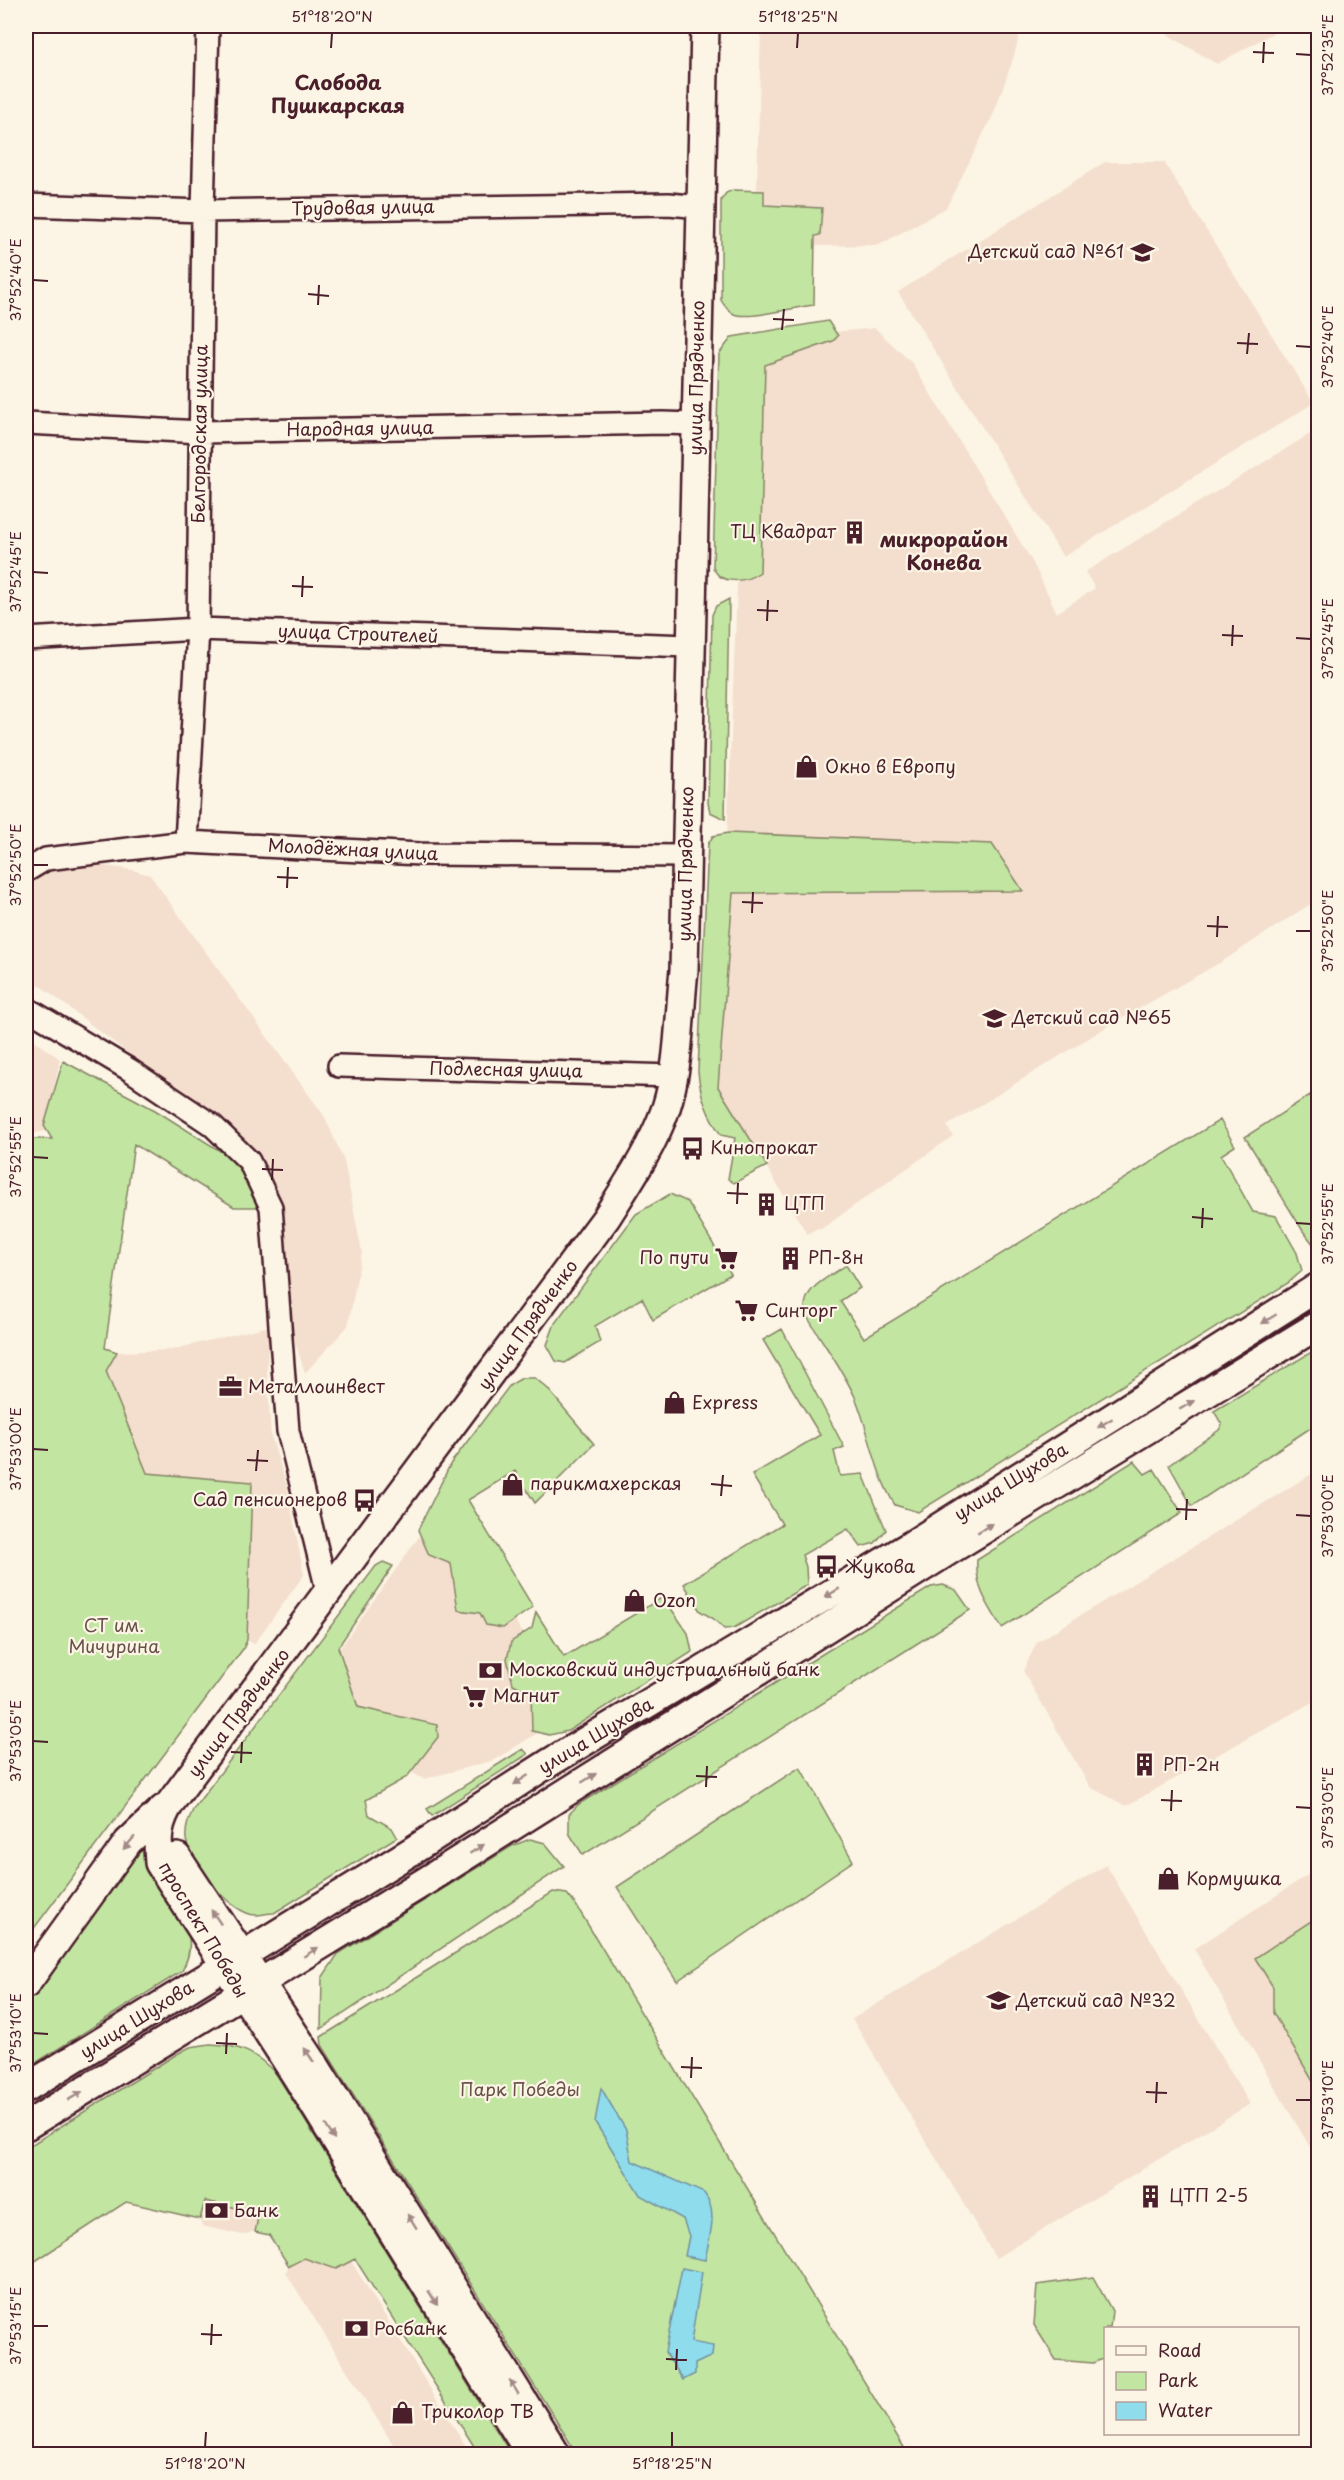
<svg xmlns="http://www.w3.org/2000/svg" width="1344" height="2480" font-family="'Playpen Sans',sans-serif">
  <rect width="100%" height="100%" fill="#fcf5e5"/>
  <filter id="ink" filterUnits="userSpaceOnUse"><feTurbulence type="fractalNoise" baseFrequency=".0167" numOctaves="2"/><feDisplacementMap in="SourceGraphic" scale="12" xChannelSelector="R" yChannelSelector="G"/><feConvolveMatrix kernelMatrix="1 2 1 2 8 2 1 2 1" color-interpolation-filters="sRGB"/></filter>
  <g filter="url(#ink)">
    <!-- built -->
    <path fill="#f4dfce" d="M761 26H1022L1013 59 994 113 946 208 879 245 820 246 756 221Z
      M1153 26H1286L1217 64Z
      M1105 162H1164L1314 403 1063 557 898 292Z
      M875 328 912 363 1033 563 1057 613 1095 588 1085 572 1318 429V904L1309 905 1223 961 1110 1025 947 1126 953 1136 820 1230 818 1228 807 1234 718 1087 733 893 726 862 746 362 813 334Z
      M72 861 133 870 150 875 325 1117 344 1161 362 1252 348 1326 305 1373 287 1318 288 1282 281 1217 184 1096 26 975V888L48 872Z
      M26 1034 60 1059 46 1131 26 1135Z
      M269 1326 267 1371 271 1436 287 1486 304 1575 254 1644 247 1640 147 1473 105 1371 117 1352 170 1350Z
      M1318 1470V1699L1126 1806 1090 1787 1023 1671 1037 1642Z
      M430 1521H453L557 1688 555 1722 495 1760 424 1779 358 1746 323 1672Z
      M1106 1865 1250 2104 996 2258 852 2019Z
      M1318 1868V2161L1194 1949Z
      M191 2191 270 2203 269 2227 242 2235 202 2226Z
      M295 2245 346 2253 471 2454H399L286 2273Z"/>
    <!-- green -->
    <path fill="#c2e6a1" stroke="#868266" stroke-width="1.5" d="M733 190 764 191V205L822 208 820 235 815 236 814 305C795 307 749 320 734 314 728 311 724 305 721 300V200L726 193Z
      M828 321 838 336 833 341 765 365 760 572C747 582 720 586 713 567L719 354 732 337Z
      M729 599 725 819 710 812 708 803 712 615 716 606Z
      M728 833 992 844 1023 891 733 893 718 1087 767 1166 734 1183 728 1179 735 1138 721 1135C707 1114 700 1096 698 1071L708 844 713 836Z
      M63 1061 155 1110 233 1159 250 1178 257 1197 256 1207H234L134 1144 105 1348 117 1352 106 1371 147 1473 252 1482 247 1640 243 1649 26 1939V1139H52L44 1126Z
      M1310 1095 1318 1108V1250L1303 1231 1245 1137Z
      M1220 1120 1235 1146 1221 1155 1253 1212 1276 1216 1297 1253 1302 1271 1288 1283 918 1512 895 1505C874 1472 870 1432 855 1397 842 1368 821 1341 805 1313 802 1287 827 1279 846 1265L860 1288 840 1301 864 1338Z
      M670 1194 688 1202 731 1274 653 1320 642 1298 595 1326 600 1342 565 1363 556 1361 547 1345 555 1323 636 1214Z
      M782 1329 844 1447 834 1451 840 1476 863 1474 886 1530 875 1543 861 1547 848 1529 802 1555 806 1567 807 1585 734 1628 724 1629 714 1619 700 1611 684 1584 782 1524 752 1475 820 1435 763 1340Z
      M1318 1348V1423L1192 1506 1169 1465 1219 1430 1222 1425 1214 1411Z
      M522 1378H535L547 1388 594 1444 535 1503 515 1471 468 1500 533 1607 503 1628 486 1625 480 1613 458 1610 451 1564 429 1555 418 1530 451 1463 510 1385Z
      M1134 1461 1145 1474 1154 1469 1182 1513 1002 1628C988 1605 975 1588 977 1560Z
      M383 1562 393 1566 338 1647 358 1707 437 1725 438 1737 407 1777 366 1800 369 1815 392 1828 397 1837 274 1913C268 1913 261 1915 256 1915 231 1915 189 1862 186 1839 185 1827 189 1818 194 1808L376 1566Z
      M943 1585 956 1590 970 1610 583 1855 569 1833V1814L579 1804 931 1587Z
      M663 1597 688 1633 692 1652 568 1731 549 1735 532 1731 531 1693 513 1684 507 1659 511 1642 532 1628 536 1612 564 1657Z
      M523 1749 528 1754 432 1816 427 1809Z
      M800 1767 853 1861 677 1981 617 1887Z
      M530 1839 545 1843 564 1866 321 2029 322 1978 338 1954 512 1846Z
      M143 1850C155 1873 186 1916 189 1939 191 1951 187 1961 182 1971L26 2069V2003L136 1853Z
      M553 1892 567 1894 576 1905 908 2454H577L322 2045 321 2037Z
      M1314 1919 1318 1926V2090L1273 2013V1987L1255 1958Z
      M210 2044C240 2045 257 2053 277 2075L511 2454H479L355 2259 336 2269 304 2258 289 2266 269 2235 255 2232 259 2213 205 2201 200 2219 126 2202 26 2267V2148L177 2054 190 2047Z
      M1093 2277 1112 2311 1110 2328H1106L1105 2358 1093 2363 1056 2360 1034 2325 1037 2285Z"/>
    <!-- water -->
    <path fill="#8fdced" stroke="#73909f" stroke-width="1.5" d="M601 2088 626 2130 632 2161 704 2193C719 2212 709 2238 705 2260L685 2256 689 2236 683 2219 640 2195 595 2122Z
      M682 2268 702 2272 691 2342 713 2346 712 2356 695 2364V2374L683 2380 665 2352Z"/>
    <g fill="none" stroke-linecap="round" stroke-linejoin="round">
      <defs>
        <path id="minor" d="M26 205 203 211 669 204 700 207
          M26 423 201 432 663 423 695 424
          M26 639 198 629 690 646
          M186 842 198 629 203 211 208 26
          M26 871 46 859 186 842 420 854 685 856
          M26 1008 130 1070 212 1125 249 1161 271 1207 288 1431 328 1594
          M339 1066 673 1076"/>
        <path id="major" d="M177 1857 315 2065 556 2454
          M26 1984 128 1842 163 1809
          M26 2088 412 1851 549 1763 911 1545 1318 1287
          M26 2126 429 1879 947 1552 1318 1325
          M530 2454 296 2076 159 1863C157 1838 157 1823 171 1802L606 1218C628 1183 652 1148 666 1108 680 1065 679 1014 684 970L705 26"/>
      </defs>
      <!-- minor casing -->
      <use href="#minor" stroke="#4a1f2b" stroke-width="26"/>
      <!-- major casing -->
      <use href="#major" stroke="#4a1f2b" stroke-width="32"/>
      <!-- minor -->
      <use href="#minor" stroke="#fcf5e5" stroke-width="21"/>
      <!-- major -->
      <use href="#major" stroke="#fcf5e5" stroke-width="27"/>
    </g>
    <!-- one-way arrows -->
    <defs><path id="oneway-solid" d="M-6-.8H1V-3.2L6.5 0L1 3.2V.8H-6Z" transform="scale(1.5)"/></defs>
    <g fill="#a38a88">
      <use href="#oneway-solid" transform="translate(1269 1319) rotate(148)"/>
      <use href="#oneway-solid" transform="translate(1187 1405) rotate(-31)"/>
      <use href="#oneway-solid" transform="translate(1105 1423) rotate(148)"/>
      <use href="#oneway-solid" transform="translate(985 1528) rotate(-31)"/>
      <use href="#oneway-solid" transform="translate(832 1593) rotate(149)"/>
      <use href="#oneway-solid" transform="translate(589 1778) rotate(-32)"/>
      <use href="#oneway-solid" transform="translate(521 1780) rotate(147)"/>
      <use href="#oneway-solid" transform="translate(129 1843) rotate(131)"/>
      <use href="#oneway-solid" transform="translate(477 1849) rotate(-32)"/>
      <use href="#oneway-solid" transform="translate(216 1917) rotate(-124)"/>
      <use href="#oneway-solid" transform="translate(311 1952) rotate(-32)"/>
      <use href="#oneway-solid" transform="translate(309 2055) rotate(-124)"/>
      <use href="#oneway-solid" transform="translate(75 2096) rotate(-31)"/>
      <use href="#oneway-solid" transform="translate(330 2132) rotate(58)"/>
      <use href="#oneway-solid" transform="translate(412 2221) rotate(-122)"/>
      <use href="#oneway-solid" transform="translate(433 2298) rotate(58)"/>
      <use href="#oneway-solid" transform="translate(514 2387) rotate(-122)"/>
    </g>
  </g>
  <!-- ticks -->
  <path fill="none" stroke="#4a1f2b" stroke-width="2" d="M331 48 332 33M797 48 798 33M1253 52 1274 53M1296 54 1311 55M1263 63 1264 42M33 280 48 281M308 294 329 296M318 305 319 285M773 319 794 320M782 330 784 309M1237 343 1258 344M1296 346 1311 347M1247 354 1249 333M33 572 48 573M292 586 313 587M302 597 303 576M757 610 778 611M767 621 768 600M1222 635 1243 636M1296 638 1311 639M1232 646 1233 625M33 865H48M277 877 298 878M287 888 288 867M742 902 763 903M752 913 753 892M1207 926 1228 927M1296 931H1311M1217 937 1218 916M33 1157 48 1158M262 1169 283 1170M272 1180 273 1159M727 1193 748 1194M737 1204 738 1183M1192 1217 1213 1219M1296 1223 1311 1224M1202 1228 1203 1208M33 1449 48 1450M247 1460 268 1461M256 1471 258 1450M711 1484 732 1486M721 1496 723 1475M1176 1509 1197 1510M1296 1515 1311 1516M1186 1520 1187 1499M33 1741 48 1742M231 1752 252 1753M241 1763 242 1742M696 1776 717 1777M706 1787 707 1766M1161 1800 1182 1801M1296 1807 1311 1808M1171 1811 1172 1790M33 2033 48 2034M216 2043 237 2044M226 2054 227 2033M681 2067 702 2068M691 2078 692 2057M1146 2092 1167 2093M1296 2100H1311M1156 2103 1157 2082M33 2326H48M201 2334 222 2335M211 2345 212 2324M666 2359 687 2360M676 2370 677 2349M205 2447 206 2432M672 2447V2432"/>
  <!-- icons -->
  <defs>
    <symbol id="school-bare" viewBox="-9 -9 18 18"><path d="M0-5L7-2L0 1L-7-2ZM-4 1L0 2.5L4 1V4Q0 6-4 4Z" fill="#4a1f2b" stroke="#fcf5e5" stroke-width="2.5" paint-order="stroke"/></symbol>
    <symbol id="building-bare" viewBox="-9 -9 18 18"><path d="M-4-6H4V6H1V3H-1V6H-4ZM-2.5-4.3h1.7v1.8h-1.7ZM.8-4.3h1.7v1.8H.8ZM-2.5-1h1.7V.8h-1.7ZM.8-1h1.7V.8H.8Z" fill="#4a1f2b" stroke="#fcf5e5" stroke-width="2.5" paint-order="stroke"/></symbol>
    <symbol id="shop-bare" viewBox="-9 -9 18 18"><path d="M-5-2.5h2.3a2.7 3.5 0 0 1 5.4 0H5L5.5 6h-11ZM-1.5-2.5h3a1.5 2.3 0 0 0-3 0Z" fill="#4a1f2b" stroke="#fcf5e5" stroke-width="2.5" paint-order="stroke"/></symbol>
    <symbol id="bus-bare" viewBox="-9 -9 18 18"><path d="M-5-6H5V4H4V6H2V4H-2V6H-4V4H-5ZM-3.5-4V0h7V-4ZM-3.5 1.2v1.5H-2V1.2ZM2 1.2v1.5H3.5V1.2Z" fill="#4a1f2b" stroke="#fcf5e5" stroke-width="2.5" paint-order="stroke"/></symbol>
    <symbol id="supermarket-bare" viewBox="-9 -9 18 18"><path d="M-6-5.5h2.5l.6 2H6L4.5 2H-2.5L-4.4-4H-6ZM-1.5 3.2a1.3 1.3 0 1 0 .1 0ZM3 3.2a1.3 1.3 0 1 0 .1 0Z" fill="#4a1f2b" stroke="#fcf5e5" stroke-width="2.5" paint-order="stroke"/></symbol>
    <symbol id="office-bare" viewBox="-9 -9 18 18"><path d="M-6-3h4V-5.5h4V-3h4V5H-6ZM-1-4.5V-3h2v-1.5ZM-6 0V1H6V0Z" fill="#4a1f2b" stroke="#fcf5e5" stroke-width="2.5" paint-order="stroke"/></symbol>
    <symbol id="bank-bare" viewBox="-9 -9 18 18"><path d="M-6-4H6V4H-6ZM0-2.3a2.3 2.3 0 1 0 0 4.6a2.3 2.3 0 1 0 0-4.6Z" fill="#4a1f2b" stroke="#fcf5e5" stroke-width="2.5" paint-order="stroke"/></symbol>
  </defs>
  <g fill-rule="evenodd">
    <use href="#school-bare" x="1126" y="236" width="33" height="33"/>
    <use href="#building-bare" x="838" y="516" width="33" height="33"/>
    <use href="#shop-bare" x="790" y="750" width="33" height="33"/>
    <use href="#school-bare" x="978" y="1002" width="33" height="33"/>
    <use href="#bus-bare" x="676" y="1132" width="33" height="33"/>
    <use href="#building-bare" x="750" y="1188" width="33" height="33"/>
    <use href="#supermarket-bare" x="710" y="1242" width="33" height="33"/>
    <use href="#building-bare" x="774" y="1242" width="33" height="33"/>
    <use href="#supermarket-bare" x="730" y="1294" width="33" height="33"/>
    <use href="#office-bare" x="214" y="1370" width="33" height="33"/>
    <use href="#shop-bare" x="658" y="1386" width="33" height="33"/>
    <use href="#shop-bare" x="496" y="1468" width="33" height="33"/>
    <use href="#bus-bare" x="348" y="1484" width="33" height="33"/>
    <use href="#bus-bare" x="810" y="1550" width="33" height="33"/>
    <use href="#shop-bare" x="618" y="1584" width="33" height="33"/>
    <use href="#bank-bare" x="474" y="1654" width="33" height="33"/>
    <use href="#supermarket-bare" x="458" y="1680" width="33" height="33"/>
    <use href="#building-bare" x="1128" y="1748" width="33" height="33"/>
    <use href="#shop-bare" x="1152" y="1862" width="33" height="33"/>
    <use href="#school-bare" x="982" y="1984" width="33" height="33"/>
    <use href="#building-bare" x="1134" y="2180" width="33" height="33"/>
    <use href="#bank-bare" x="200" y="2194" width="33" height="33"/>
    <use href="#bank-bare" x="340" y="2312" width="33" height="33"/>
    <use href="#shop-bare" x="386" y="2396" width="33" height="33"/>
  </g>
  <g text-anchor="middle" stroke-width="4.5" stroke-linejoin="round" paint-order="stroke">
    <!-- street labels -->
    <g font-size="18" fill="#4a1f2b" stroke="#fcf5e5">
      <text transform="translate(363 208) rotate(-1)" y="6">Трудовая улица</text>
      <text transform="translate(697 378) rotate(-89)" y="6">улица Прядченко</text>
      <text transform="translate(360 429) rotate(-1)" y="6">Народная улица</text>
      <text transform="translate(200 434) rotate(-89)" y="6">Белгородская улица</text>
      <text transform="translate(358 634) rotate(2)" y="6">улица Строителей</text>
      <text transform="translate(353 850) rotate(3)" y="6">Молодёжная улица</text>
      <text transform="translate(686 864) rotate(-89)" y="6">улица Прядченко</text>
      <text transform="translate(506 1070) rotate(1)" y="6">Подлесная улица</text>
      <text transform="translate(528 1325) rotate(-54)" y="6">улица Прядченко</text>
      <text transform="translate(1011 1482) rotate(-32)" y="6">улица Шухова</text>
      <text transform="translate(239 1713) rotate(-53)" y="6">улица Прядченко</text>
      <text transform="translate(596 1736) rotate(-31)" y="6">улица Шухова</text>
      <text transform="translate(203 1930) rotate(59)" y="6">проспект Победы</text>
      <text transform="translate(137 2020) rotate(-32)" y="6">улица Шухова</text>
    </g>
    <!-- poi labels -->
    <g font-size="18" fill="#4a1f2b" stroke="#fcf5e5" text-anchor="start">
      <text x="1124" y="258" text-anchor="end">Детский сад №61</text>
      <text x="836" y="538" text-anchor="end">ТЦ Квадрат</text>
      <text x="825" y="773">Окно в Европу</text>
      <text x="1012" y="1024">Детский сад №65</text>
      <text x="710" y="1154">Кинопрокат</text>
      <text x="784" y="1210">ЦТП</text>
      <text x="709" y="1264" text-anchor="end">По пути</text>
      <text x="808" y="1264">РП-8н</text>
      <text x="765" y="1317">Синторг</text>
      <text x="248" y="1393">Металлоинвест</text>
      <text x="692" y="1409">Express</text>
      <text x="530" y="1490">парикмахерская</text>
      <text x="347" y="1506" text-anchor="end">Сад пенсионеров</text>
      <text x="845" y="1573">Жукова</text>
      <text x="653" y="1607">Ozon</text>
      <text x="509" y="1676">Московский индустриальный банк</text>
      <text x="493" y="1702">Магнит</text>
      <text x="1163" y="1771">РП-2н</text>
      <text x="1186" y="1885">Кормушка</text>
      <text x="1016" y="2007">Детский сад №32</text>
      <text x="1169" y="2202">ЦТП 2-5</text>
      <text x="234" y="2217">Банк</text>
      <text x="374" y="2335">Росбанк</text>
      <text x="421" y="2418">Триколор ТВ</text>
    </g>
    <!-- park labels -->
    <g font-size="18" fill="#685148" stroke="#fcf5e5">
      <text x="114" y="1632">СТ им.<tspan x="114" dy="21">Мичурина</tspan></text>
      <text x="520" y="2096">Парк Победы</text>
    </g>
    <!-- neighbourhood labels -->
    <g font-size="20" font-weight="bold" fill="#4a1f2b" stroke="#fcf5e5">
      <text x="338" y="90">Слобода<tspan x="338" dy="23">Пушкарская</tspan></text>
      <text x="944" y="547">микрорайон<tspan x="944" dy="23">Конева</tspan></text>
    </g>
  </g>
  <!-- margin -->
  <rect width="1344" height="2480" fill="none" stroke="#fcf5e5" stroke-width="66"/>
  <!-- legend -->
  <rect x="1104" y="2327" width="195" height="108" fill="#fcf5e5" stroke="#b59f9b" stroke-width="1.5"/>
  <rect x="1116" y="2346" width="30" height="9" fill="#fcf5e5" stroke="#b59f9b" stroke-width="1.5"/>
  <text x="1158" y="2357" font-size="18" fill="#4a1f2b">Road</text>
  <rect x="1116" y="2372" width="30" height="18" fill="#c2e6a1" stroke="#b59f9b" stroke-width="1.5"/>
  <text x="1158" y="2387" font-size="18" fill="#4a1f2b">Park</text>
  <rect x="1116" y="2402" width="30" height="18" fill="#8fdced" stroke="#b59f9b" stroke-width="1.5"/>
  <text x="1158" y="2417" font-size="18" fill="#4a1f2b">Water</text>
  <rect x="33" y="33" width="1278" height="2414" fill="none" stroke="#4a1f2b" stroke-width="2"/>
  <g font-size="15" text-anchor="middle" fill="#4a1f2b">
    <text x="332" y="22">51°18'20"N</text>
    <text x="798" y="22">51°18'25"N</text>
    <text transform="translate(1328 55) rotate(-90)" y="5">37°52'35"E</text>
    <text transform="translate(16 280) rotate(-90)" y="5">37°52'40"E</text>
    <text transform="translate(1328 347) rotate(-90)" y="5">37°52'40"E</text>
    <text transform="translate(16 572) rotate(-90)" y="5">37°52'45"E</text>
    <text transform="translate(1328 639) rotate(-90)" y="5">37°52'45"E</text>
    <text transform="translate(16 865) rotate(-90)" y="5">37°52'50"E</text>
    <text transform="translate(1328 931) rotate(-90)" y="5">37°52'50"E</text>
    <text transform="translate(16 1157) rotate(-90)" y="5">37°52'55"E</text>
    <text transform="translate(1328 1224) rotate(-90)" y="5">37°52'55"E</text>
    <text transform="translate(16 1449) rotate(-90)" y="5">37°53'00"E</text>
    <text transform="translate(1328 1516) rotate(-90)" y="5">37°53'00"E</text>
    <text transform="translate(16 1741) rotate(-90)" y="5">37°53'05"E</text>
    <text transform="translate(1328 1808) rotate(-90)" y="5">37°53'05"E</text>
    <text transform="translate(16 2033) rotate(-90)" y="5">37°53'10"E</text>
    <text transform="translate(1328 2100) rotate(-90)" y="5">37°53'10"E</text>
    <text transform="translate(16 2326) rotate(-90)" y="5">37°53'15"E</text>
    <text x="205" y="2469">51°18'20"N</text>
    <text x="672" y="2469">51°18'25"N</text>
  </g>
</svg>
